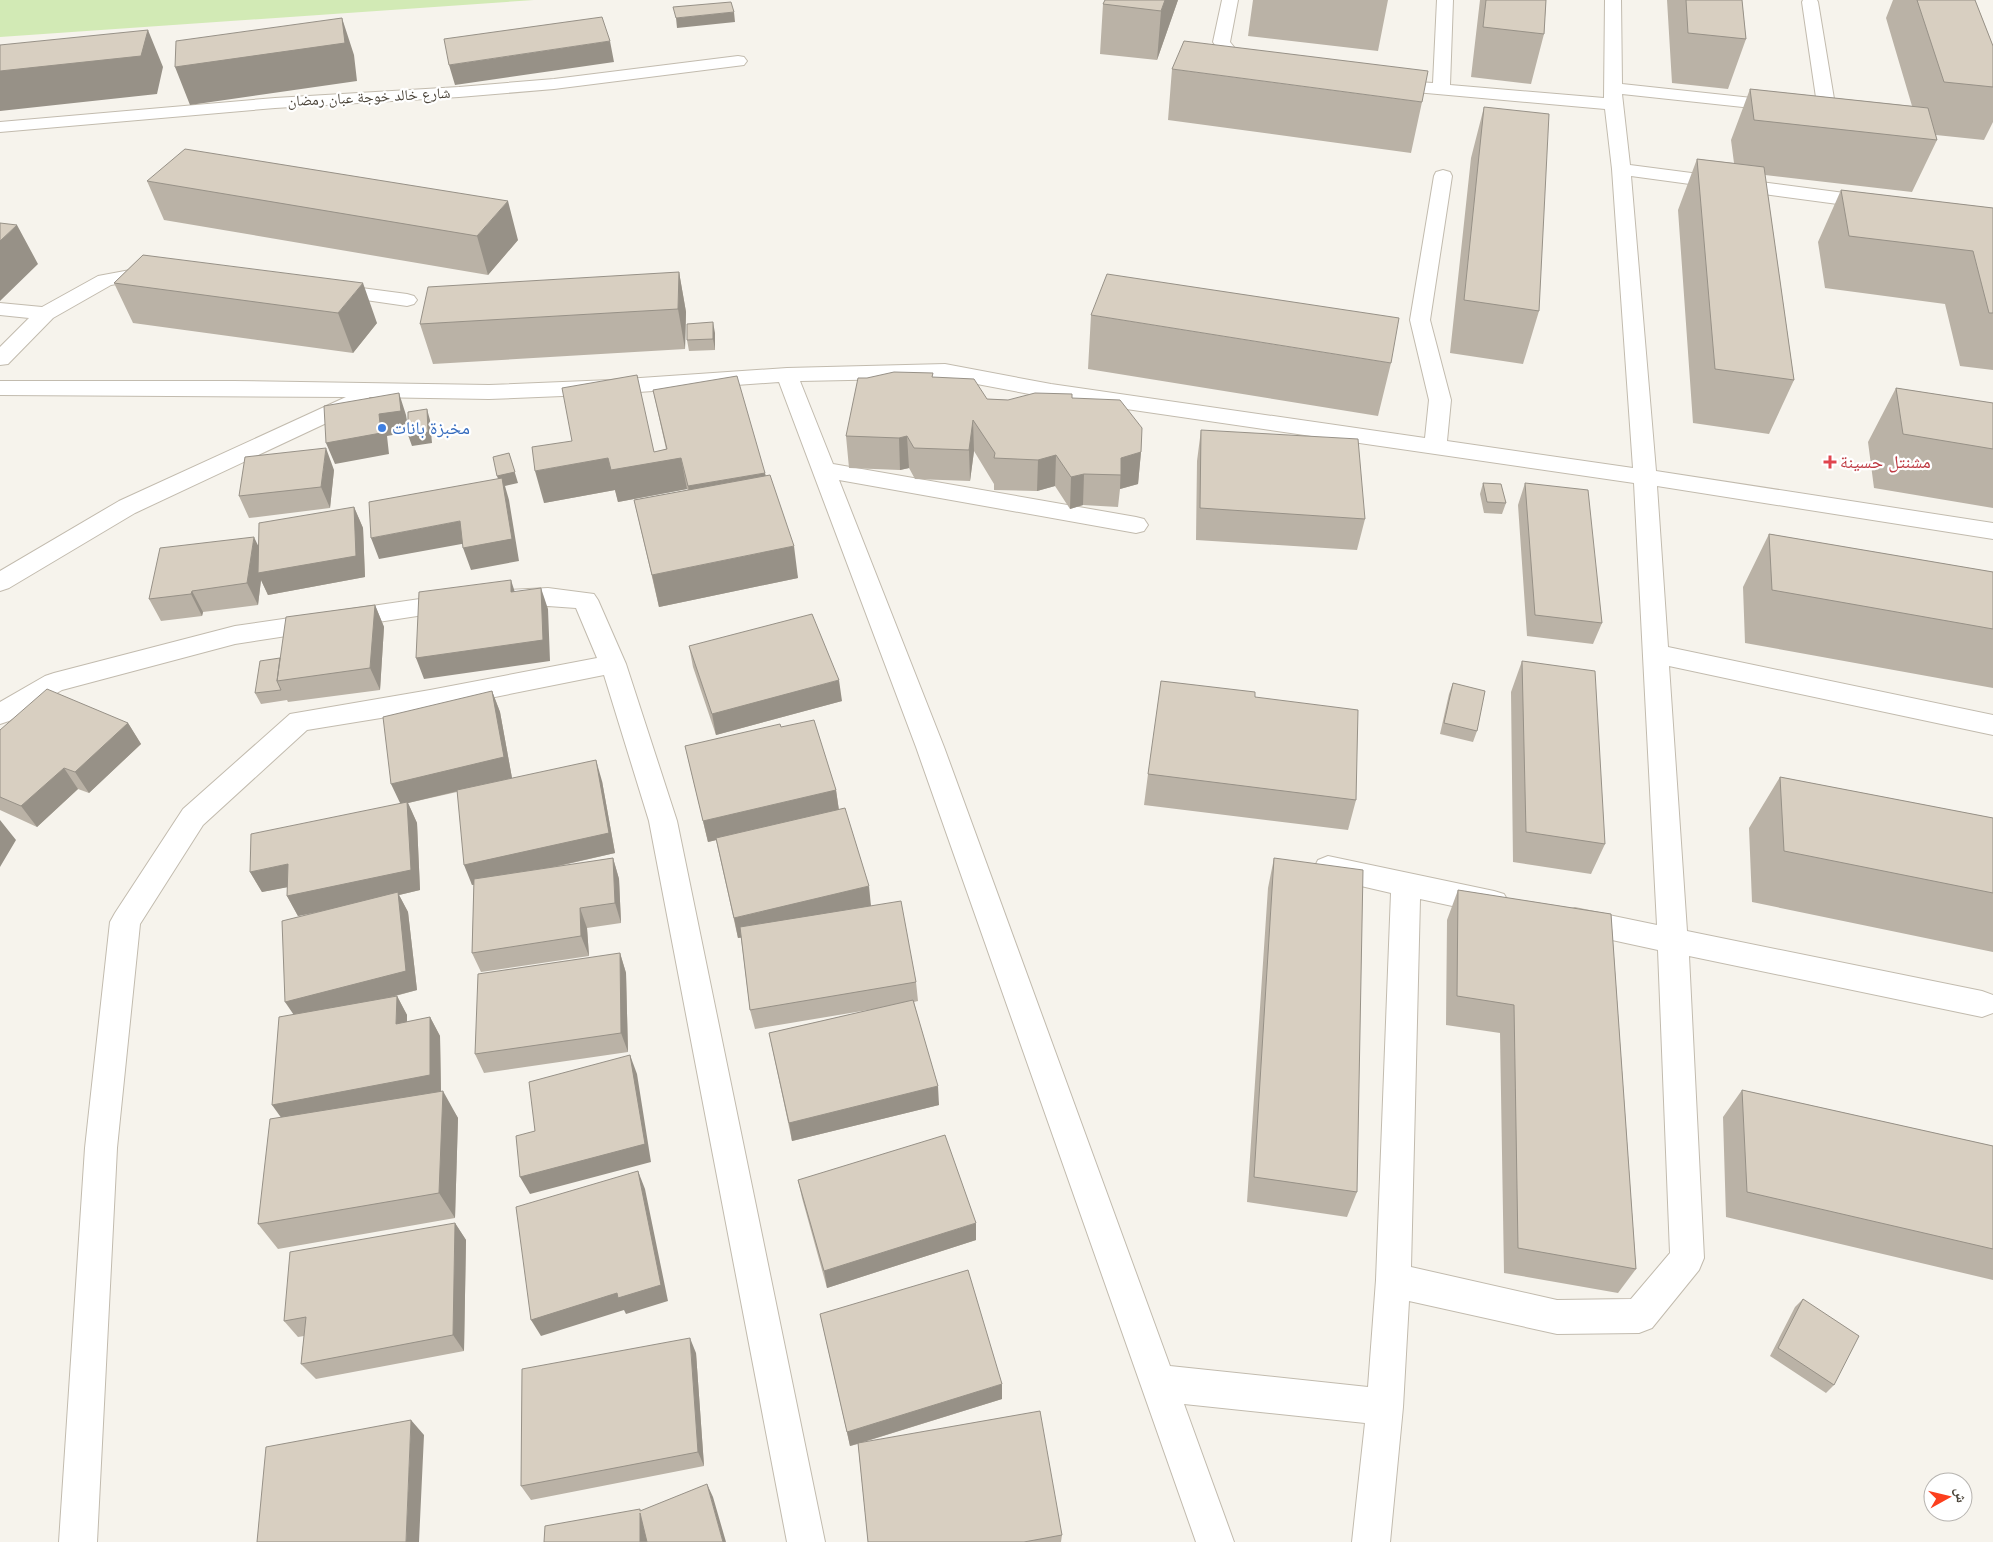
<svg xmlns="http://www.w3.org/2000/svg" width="1993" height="1542" font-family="Arial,'Noto Naskh Arabic',sans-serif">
  <rect width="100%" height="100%" fill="#f6f3ec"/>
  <!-- green -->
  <path fill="#d2eab5" d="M0 0H534L0 37Z"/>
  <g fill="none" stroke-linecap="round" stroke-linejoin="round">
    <defs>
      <path id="minor" d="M1222 0H1238L1230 42 1241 56 1258 63 1261 67 1258 71C1237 76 1223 57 1213 42Z
        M1437 0H1453L1450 85 1604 98 1605 0H1621L1622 84 1781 101 1787 102 1790 106 1787 110 1781 111 1622 94 1630 165 1875 197 1882 199 1885 203 1882 207 1875 209 1631 176 1656 471 1993 523V539L1657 486 1668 647 1993 715V735L1669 666 1687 931 1982 991 1993 995V1013L1982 1017 1689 956 1704 1258 1699 1270 1652 1328 1639 1333 1557 1334 1409 1301 1403 1407 1390 1542H1352L1365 1423 1184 1404 1234 1542H1196L916 747 779 382 611 394 489 399 369 397 370 399 367 404 135 513 9 588 0 591V571L119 501 346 397 0 395V381H233L489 385 611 380 787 368 945 364 1051 384 1425 438 1429 400 1410 320 1434 176 1436 172 1443 170 1450 172 1452 176 1430 320 1451 400 1447 441 1633 468 1612 169 1605 109 1382 89 1379 85 1382 81 1388 80 1433 83ZM945 378 1051 398 1634 483 1657 925 1575 908 1565 911 1560 920 1565 929 1575 932 1658 950 1670 1253 1631 1299 1557 1300 1411 1267 1420 899 1494 915 1504 912 1509 903 1504 894 1494 891 1328 856 1318 860 1314 868 1318 876 1391 893 1376 1280 1368 1387 1170 1366 944 747 839 480 1136 533 1144 531 1148 525 1144 519 1136 517 833 464 800 381Z
        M1803 0H1817L1818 2 1836 111 1833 115 1827 116 1821 115 1818 111 1802 2Z
        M738 56 744 57 747 61 744 65 554 89 459 97 275 108 0 132V122L275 98 459 87 554 79Z
        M157 265 164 267 167 271 164 275 111 285 53 318 8 364 0 365V347L29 318 0 315V303L42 307 98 276Z
        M331 284 407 294 414 296 417 300 414 304 407 306 324 294 321 290 324 286Z
        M548 588 594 594 598 600 626 664 677 821 825 1542H787L649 821 604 675 430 710 307 730 203 825 140 924 117 1148 97 1542H59L85 1148 110 922 115 913 183 809 290 714 430 690 597 658 576 608 548 606 506 608 497 605 493 599 497 593 506 590Z
        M454 594 463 597 467 603 463 609 235 644 62 690 9 721 0 724V702L45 676 54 673 235 626Z"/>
    </defs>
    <!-- minor casing -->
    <use href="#minor" stroke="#c2bbae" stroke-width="2"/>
    <!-- minor -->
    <use href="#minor" fill="#fff" fill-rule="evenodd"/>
  </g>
  <!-- wall -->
  <path fill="#bab2a6" d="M1105 0H1178L1157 60 1100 54 1103 4Z
    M1253 0H1388L1378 51 1248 36Z
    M1480 0H1546L1544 34 1531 84 1471 77Z
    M1667 0H1742L1746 39 1728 89 1672 83Z
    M1893 0H1975L1993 46V122L1984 140 1936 135 1937 140 1912 192 1765 175 1794 380 1769 434 1693 423 1678 210 1697 159 1734 163 1731 140 1750 89 1912 106 1886 18Z
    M1172 69 1422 102 1411 153 1168 120Z
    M1484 107 1539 311 1523 364 1450 353 1471 158Z
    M147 181 518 240 488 275 164 220Z
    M1841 190 1993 208V370L1960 366 1945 304 1825 288 1818 242Z
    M143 255 377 323 353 353 133 323 114 283Z
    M679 272 686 312 685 349 433 364 420 324Z
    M1091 315 1391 363 1378 416 1088 369Z
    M715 333V350L689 351 687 340Z
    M933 377 987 399 1008 400 1072 398 1141 452 1138 484 1120 489 1118 507 1083 505 1070 509 1055 486 1037 491 994 490V484L974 451 970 481 915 479 909 468 900 470 849 468 846 436 867 378Z
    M1896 388 1993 403V508L1874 488 1868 442Z
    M653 390 765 473 798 578 659 607 634 500 688 490 687 489 618 502 615 490 544 503 572 441 654 452 666 449Z
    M1201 430 1365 519 1357 550 1196 540 1197 461Z
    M334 470 330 508 249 518 239 496Z
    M1483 483 1506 503 1502 514 1484 513 1480 494Z
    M1525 483 1602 623 1593 644 1527 636 1518 505Z
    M354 507 363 528 365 577 268 595 261 580 258 605 203 612 202 616 161 621 149 599 258 545Z
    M1769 534 1993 572V688L1745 643 1743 587Z
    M375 605 384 627 380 690 288 702 287 700 261 704 255 693 280 658Z
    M689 646 842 701 716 735 693 667Z
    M1522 661 1605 844 1591 874 1513 862 1511 692Z
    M1453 683 1477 731 1473 742 1440 734 1449 694Z
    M492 691 500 712 512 778 602 781 615 853 555 867 613 858 619 879 621 923 587 928 589 956 481 972 472 953 474 885H472L457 792 408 803 417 823 420 890 399 895 408 912 417 990 392 997 397 996 407 1015V1022L430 1017 440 1036 441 1092 458 1118 455 1218 278 1249 258 1224 281 1117 293 1015 319 912 298 916 287 896V887L262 892 250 872 400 804Z
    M1255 697 1356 800 1348 830 1144 805 1148 774Z
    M128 723 141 744 89 793 78 789 37 827 0 810V730Z
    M781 727 836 790 839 810 871 906 916 982 918 1001 914 1002 939 1105 792 1141 769 1033 874 1009 755 1029 750 1010 741 938H738L716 840 708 842 685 746Z
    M1780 777 1993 818V952L1752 902 1749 828Z
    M1274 858 1357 1192 1347 1217 1247 1202 1268 888Z
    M1458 890 1611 914 1636 1269 1618 1293 1504 1273 1500 1033 1446 1025 1447 920Z
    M620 953 626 973 628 1052 484 1073 475 1054Z
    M1742 1090 1993 1146V1280L1726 1217 1723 1117Z
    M798 1180 976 1240 827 1288 802 1198Z
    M455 1223 466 1240 464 1351 316 1379 301 1364 304 1336 298 1337 284 1321Z
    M1803 1299 1834 1385 1826 1393 1770 1356 1795 1307Z
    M820 1314 1002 1399 864 1442 1062 1535 1061 1542H868L858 1444 850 1446Z
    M696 1353 704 1466 531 1500 521 1486Z"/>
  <!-- shaded-wall -->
  <path fill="#979187" d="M1165 0H1178L1157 60 1161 11Z
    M734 12 735 22 677 28 676 18Z
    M342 18 354 55 357 81 190 105 175 67Z
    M148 30 163 67 157 94 0 111V71Z
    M610 41 614 62 455 85 449 65Z
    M508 201 518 240 488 275 477 236Z
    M17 225 38 264 0 301V241Z
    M679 272 686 312 685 349 678 309Z
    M363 283 377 323 353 353 338 313Z
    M713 322 715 333V350L713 339Z
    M399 393 406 415 409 432 387 436 389 454 335 464 326 443 379 414Z
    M427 409 430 420 432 443 412 446 408 435Z
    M973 420 974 451 970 481 969 450Z
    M907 436 909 468 900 470 899 438Z
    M326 448 334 470 330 508 321 487Z
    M1141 452 1138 484 1120 489 1121 458Z
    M509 453 518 483 505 486 509 500 519 561 471 570 463 548 501 487 497 476Z
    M1056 455 1055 486 1037 491 1038 460Z
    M608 458H681L687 489 618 502 615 490 544 503 535 471Z
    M765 473 769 504 694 518 688 486Z
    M1084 474 1083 505 1070 509 1071 477Z
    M354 507 363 528 365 577 268 595 261 580 258 605 247 583 254 537 264 558Z
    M460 521 467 543 379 559 371 538Z
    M794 546 798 578 659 607 652 575Z
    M511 580 518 602 511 592Z
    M541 588 548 609 550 661 424 679 416 658Z
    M192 591 203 612 202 616 191 594Z
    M375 605 384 627 380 690 370 668Z
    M839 680 842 701 716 735 712 714Z
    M492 691 500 712 512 778 408 803 417 823 420 890 399 895 408 912 417 990 298 1021 285 1002 398 895 298 916 287 896 401 805 391 784Z
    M128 723 141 744 89 793 75 772Z
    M596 760 602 781 615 853 472 885 464 865Z
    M64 768 78 789 37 827 21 806Z
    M836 790 839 811 708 842 703 821Z
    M0 820 16 840 0 867Z
    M613 858 619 879 621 923 615 903Z
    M288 864 299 885 262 892 250 872Z
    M869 886 871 906 738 938 734 918Z
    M580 908 587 928 589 956 581 936Z
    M620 953 626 973 628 1052 621 1033Z
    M397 996 407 1015V1043L396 1024Z
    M430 1017 440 1036 441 1094 285 1123 272 1105Z
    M630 1055 637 1074 651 1162 530 1194 520 1177Z
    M938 1086 939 1105 792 1141 789 1123Z
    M443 1091 458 1118 455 1218 439 1193Z
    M638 1171 645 1189 668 1301 626 1314 624 1310 541 1336 531 1320Z
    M455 1223 466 1240 464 1351 453 1335Z
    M976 1223V1240L827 1288 824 1271Z
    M690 1338 696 1353 704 1466 698 1452Z
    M1002 1384V1399L850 1446 847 1432Z
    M411 1420 424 1435 419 1542H406Z
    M707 1484 713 1497 726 1542H723Z
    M640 1513 648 1542H640Z"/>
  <!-- building -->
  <path fill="#d8cfc1" stroke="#979187" d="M1105 0H1165L1161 11 1103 4Z
    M1486 0H1546L1544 34 1483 27Z
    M1686 0H1742L1746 39 1688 33Z
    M1917 0H1975L1993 46V87L1944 82Z
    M731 2 734 12 676 18 673 7Z
    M602 17 610 41 449 65 444 39Z
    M342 18 345 43 175 67 176 41Z
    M148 30 141 56 0 71V45Z
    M1184 41 1428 71 1422 102 1172 69Z
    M1750 89 1928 108 1937 140 1754 120Z
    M1484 107 1549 114 1539 311 1464 300Z
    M185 149 508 201 477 236 147 181Z
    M1697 159 1764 167 1794 380 1715 369Z
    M1841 190 1993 208V313H1989L1973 251 1849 236Z
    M0 223 17 225 0 241Z
    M143 255 363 283 338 313 114 283Z
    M679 272 678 309 420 324 428 287Z
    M1107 274 1399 318 1391 363 1091 315Z
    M713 322V339L687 340V324Z
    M894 372 933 373 932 377 974 379 987 399 1008 400 1035 393 1072 394V398L1120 400 1142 428 1141 452 1121 458V475L1084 474 1071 477 1056 455 1038 460 994 458 995 453 973 420 969 450 914 448 907 436 899 438 846 436 858 378H867Z
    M637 375 654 452 667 449 653 390 737 376 765 473 688 486 681 458 611 470 608 458 535 471 532 447 572 441 562 388Z
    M1896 388 1993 403V449L1903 434Z
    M399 393 401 411 379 414 381 433 326 443 324 406Z
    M427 409 428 432 408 435V412Z
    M1201 430 1358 439 1365 519 1200 508Z
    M326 448 321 487 239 496 245 457Z
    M509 453 515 472 497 476 493 457Z
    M770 475 794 546 652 575 634 500Z
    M502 478 512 539 463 548 460 521 371 538 369 502Z
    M1483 483 1501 484 1506 503 1487 502Z
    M1525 483 1588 490 1602 623 1535 615Z
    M354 507 356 556 258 573 259 523Z
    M1769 534 1993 572V629L1772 590Z
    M254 537 247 583 192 591 191 594 149 599 160 548Z
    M511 580V592L541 588 543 640 416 658 419 592Z
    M375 605 370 668 277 681 286 617Z
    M812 614 839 680 712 714 689 646Z
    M280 658 277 681 281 690 255 693 260 661Z
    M1522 661 1595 671 1605 844 1526 832Z
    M1161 681 1255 692V697L1358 710 1356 800 1148 774Z
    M1453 683 1485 691 1477 731 1444 723Z
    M47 689 128 723 75 772 64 768 21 806 0 797V730Z
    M492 691 504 757 391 784 383 717Z
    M814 720 836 790 703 821 685 746 780 724 781 727Z
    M596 760 609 833 464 865 457 790Z
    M1780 777 1993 818V893L1784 851Z
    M407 802 411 870 287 896 288 864 250 872 251 834Z
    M845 808 869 886 734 918 716 838Z
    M613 858 615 903 580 908 581 936 472 953 474 879Z
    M1274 858 1363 870 1357 1192 1254 1177Z
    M1458 890 1611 914 1636 1269 1518 1248 1514 1005 1457 996Z
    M398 892 406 971 285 1002 282 921Z
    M901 901 916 982 750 1010 740 927Z
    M620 953 621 1033 475 1054 478 974Z
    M397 996 396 1024 430 1017V1075L272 1105 279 1017Z
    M913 1000 938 1086 789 1123 769 1033Z
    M630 1055 645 1144 520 1177 516 1136 535 1131 529 1082Z
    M1742 1090 1993 1146V1249L1747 1192Z
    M443 1091 439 1193 258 1224 270 1119Z
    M945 1135 976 1223 824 1271 798 1180Z
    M638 1171 661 1285 618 1298 617 1293 531 1320 516 1207Z
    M455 1223 453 1335 301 1364 306 1317 284 1321 290 1252Z
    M968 1270 1002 1384 847 1432 820 1314Z
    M1803 1299 1859 1336 1834 1385 1778 1348Z
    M690 1338 698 1452 521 1486 522 1369Z
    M1040 1411 1062 1535 1024 1542H868L858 1443Z
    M411 1420 406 1542H257L266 1447Z
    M707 1484 723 1542H647L640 1513V1542H544L545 1526 640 1509V1511Z"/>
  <!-- markers -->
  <circle fill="#3f7fe0" stroke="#fff" stroke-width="2" cx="382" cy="428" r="5"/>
  <path fill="#e0444e" stroke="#fff" stroke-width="2" d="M1827.5 454.5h5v5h5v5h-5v5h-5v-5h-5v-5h5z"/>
  <g text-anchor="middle" stroke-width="4.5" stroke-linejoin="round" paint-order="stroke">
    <!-- far-street labels -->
    <g font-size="15" fill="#4b4439" stroke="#fff">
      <text transform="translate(369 97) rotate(-3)" y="5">شارع خالد خوجة عبان رمضان</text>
    </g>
    <!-- shop labels -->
    <g font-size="18" fill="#366cbe" stroke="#fff" text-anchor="start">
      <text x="392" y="434">مخبزة بانات</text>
    </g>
    <!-- health labels -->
    <g font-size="18" fill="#be3a42" stroke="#fff" text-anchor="start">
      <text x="1840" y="468">مشنتل حسينة</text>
    </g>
  </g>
  <!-- north arrow -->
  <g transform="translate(1948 1497) rotate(82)"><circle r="24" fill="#ffffff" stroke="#b7b4b0"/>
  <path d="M0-4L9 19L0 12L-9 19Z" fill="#fc3f1d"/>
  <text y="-8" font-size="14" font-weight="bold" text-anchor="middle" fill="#4b4439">ش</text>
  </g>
</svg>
